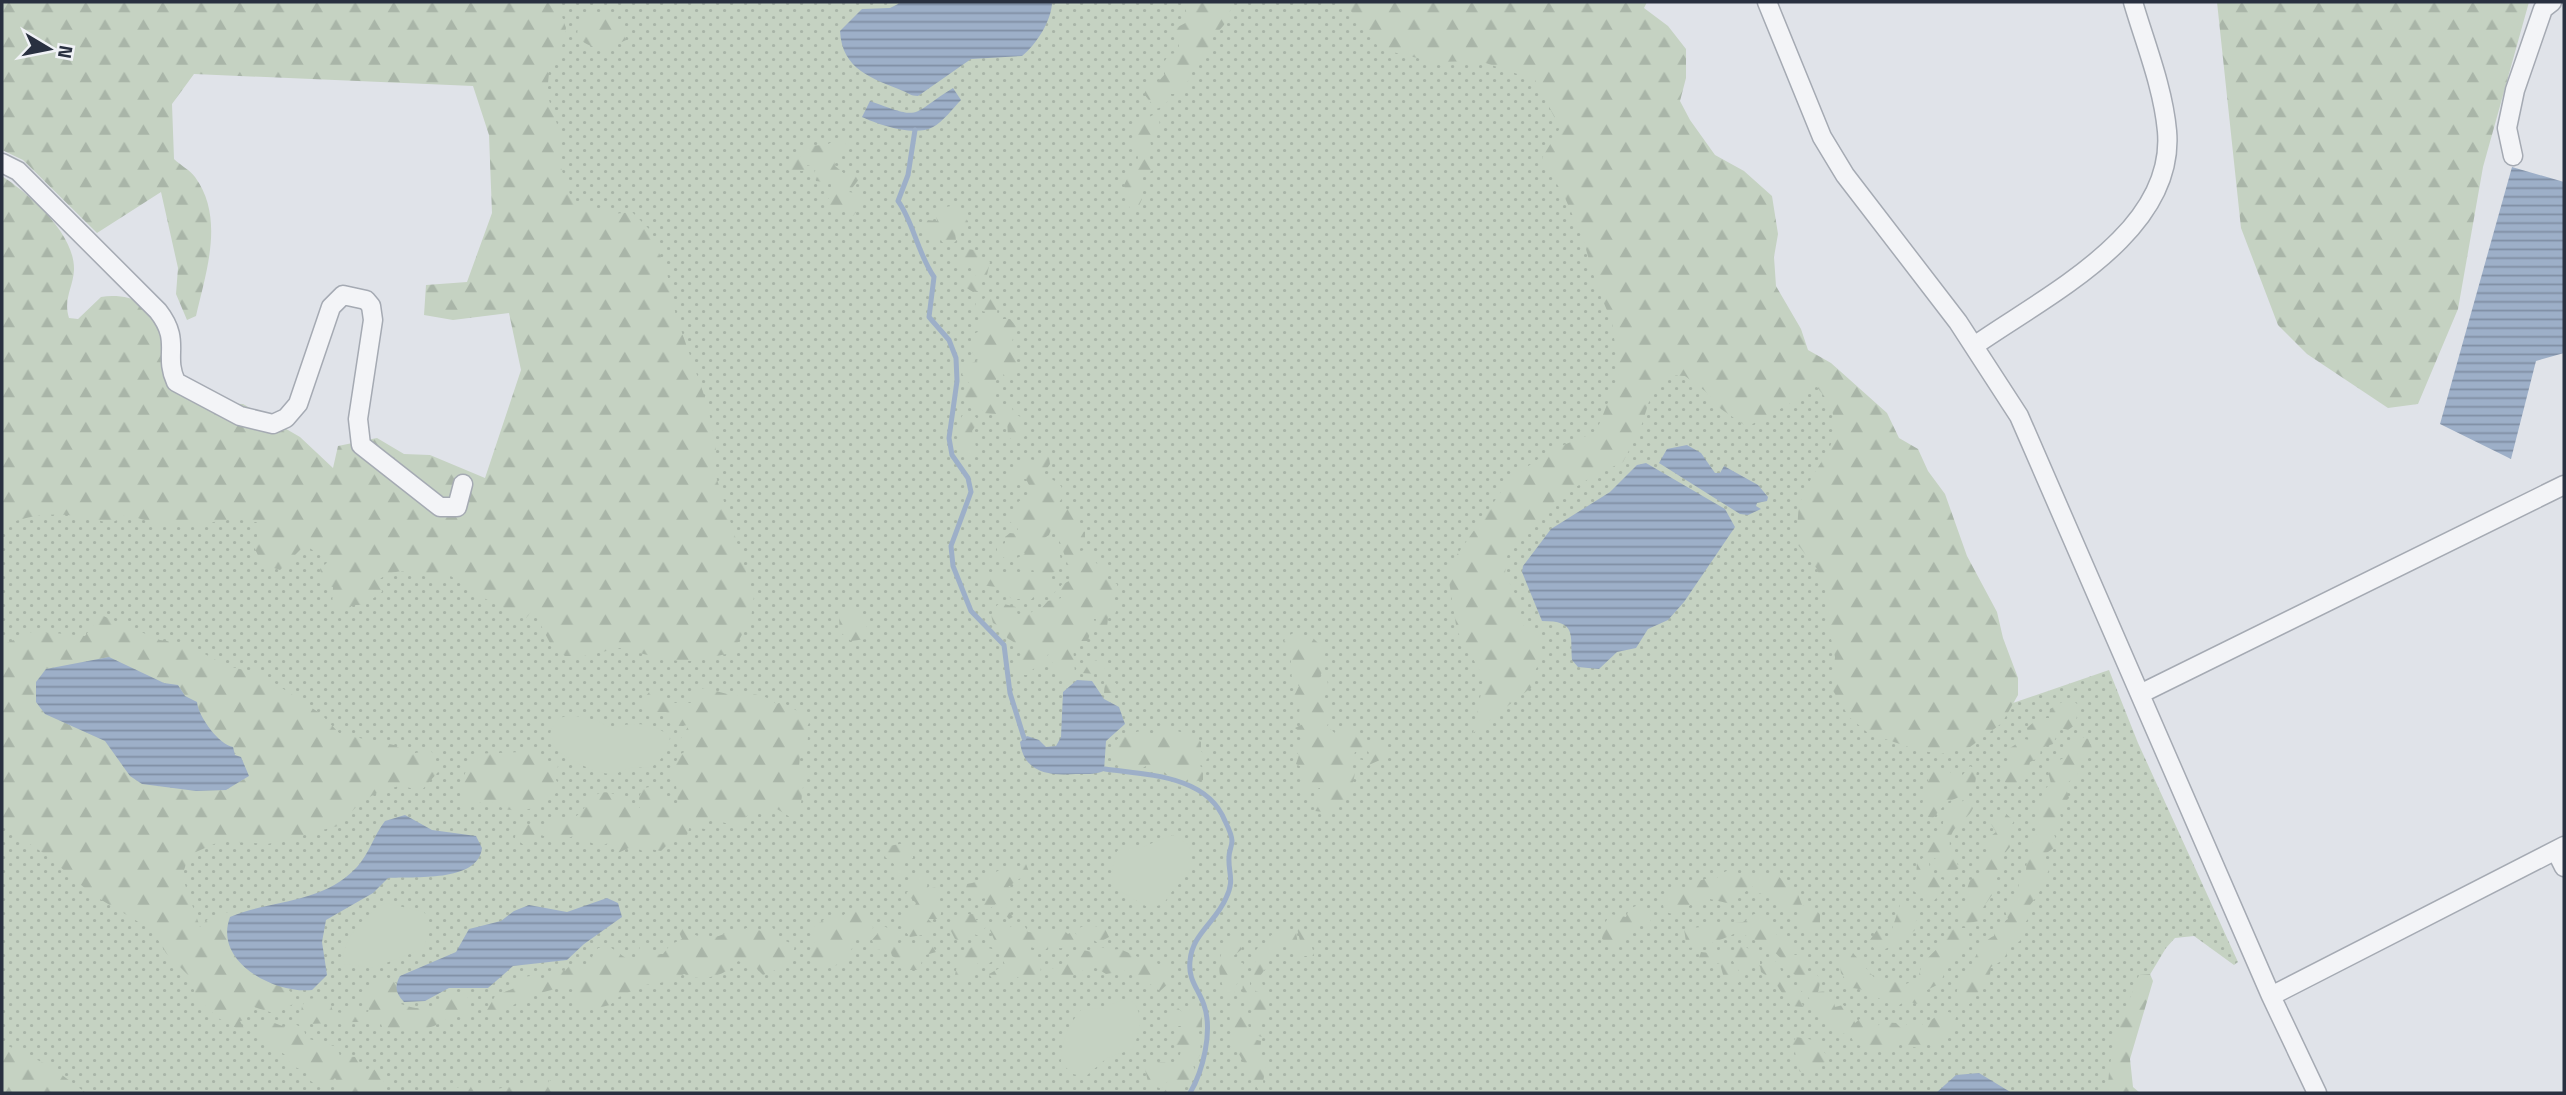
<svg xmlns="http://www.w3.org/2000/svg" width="2566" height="1095" font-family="'Titillium Web',sans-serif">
  <defs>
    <pattern id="grass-dots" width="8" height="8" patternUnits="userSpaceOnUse" patternTransform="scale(1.75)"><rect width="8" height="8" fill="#c5d2c2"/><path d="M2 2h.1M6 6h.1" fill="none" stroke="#a9b5a8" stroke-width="1.8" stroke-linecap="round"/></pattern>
    <pattern id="forest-firs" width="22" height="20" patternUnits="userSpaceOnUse" patternTransform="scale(1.75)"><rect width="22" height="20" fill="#c5d2c2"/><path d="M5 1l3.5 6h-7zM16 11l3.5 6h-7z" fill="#a9b5a8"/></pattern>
    <pattern id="water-rules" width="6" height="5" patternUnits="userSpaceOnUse" patternTransform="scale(1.75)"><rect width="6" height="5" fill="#9dafc8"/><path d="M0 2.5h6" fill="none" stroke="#808fa4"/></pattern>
  </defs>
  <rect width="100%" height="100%" fill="#e0e3e9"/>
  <!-- grass -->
  <path fill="url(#grass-dots)" d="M55 2H1585L1787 323 2007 705 2109 670 2138 743 2238 962 2234 965 2194 936 2175 938 2166 948 2131 1006 2120 1093H2V424L497 531 569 358 497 28Z"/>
  <!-- forest -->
  <path fill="url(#forest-firs)" fill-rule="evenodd" d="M2 2H557L566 28 560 56 549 72 547 94 560 133V165L572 200 613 214 632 212 650 230 667 273 676 316 708 406 716 449 713 467 754 596 751 618 732 653 691 661 667 660 620 648 584 656H565L551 645 533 610 526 618 510 616 503 607 477 595 448 574 443 581C420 577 401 563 380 579L382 592 364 605H353L342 614 332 607 333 587 324 586 320 569 329 561 305 545 280 570 262 564 255 549 259 523C225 514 211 526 181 526 163 526 144 521 127 514L110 524C77 512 34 510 2 527V176C29 194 75 233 74 270 73 288 63 299 69 318L78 319 101 297C125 293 157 302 164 329 168 344 167 363 169 378L196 402 243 404 300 437 333 468 338 446 377 438 404 454 430 455 485 478 521 370 509 313 453 320 424 315 426 285 467 282 492 213 489 135 473 86 194 74 172 104 174 159C180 165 190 170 195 177 225 218 206 272 196 316L187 320 176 294 178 268 161 192 97 233 23 160 2 150Z
    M1190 2H1230C1232 23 1220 27 1210 41L1214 43 1201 56 1199 64 1189 72V80L1178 94H1171L1165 106 1156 109 1144 94 1149 84 1158 82 1165 74 1163 64 1169 54 1180 53 1176 28 1189 21 1185 8Z
    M1344 2H1647L1644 8 1668 26 1686 49V78L1680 101 1690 120 1715 155 1744 171 1772 196 1778 234 1774 257 1776 286 1801 329 1808 350 1831 363 1887 413 1899 438 1918 449 1928 471 1945 494 1967 556 1997 612 2003 638 2018 678V695L2002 723 1970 747 1941 754 1917 750 1868 733 1849 717 1832 689 1835 657 1826 616 1827 595 1817 569 1798 545C1798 533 1797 518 1799 507 1812 458 1863 437 1814 384L1802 397 1747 427 1721 409 1705 391 1685 376 1668 375 1653 389 1641 427 1623 462 1593 476 1556 500 1508 550 1505 573 1517 598 1523 625 1539 630 1542 659 1536 669 1532 687 1473 733 1484 678 1457 631 1447 569 1510 479 1551 450 1596 432 1619 375 1612 322 1597 287 1583 239 1565 198 1542 158 1560 128 1535 80 1480 61 1434 62 1380 49Z
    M2217 2H2529L2483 167 2458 309 2418 404 2388 408 2307 354 2278 325 2241 228Z
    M588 15H607L624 22 626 40C606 50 594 52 577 37L578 23Z
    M1153 115 1159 119 1160 128 1149 138 1153 152 1149 158 1153 170 1142 177 1145 187 1140 193 1142 199 1138 208 1130 210 1124 185 1138 158 1132 126Z
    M840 138 846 143 841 154 833 155 835 166 846 175 857 173 860 178 849 192 855 193 865 201 853 216H847L844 209 840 214H832L827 207 828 199 835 194 831 192V183L816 181 814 172 817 168 807 165 804 171H789L786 164 791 157 801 156 804 146 826 145Z
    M951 206 968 221 967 229 960 233 955 231 956 241 952 244 942 242 939 236 927 237 922 229 927 220 937 221 936 214 940 208Z
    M967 249 975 250 979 257H984L990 262 987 275 979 278V291L973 292 965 287 966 280 976 275 973 267 965 268 960 263 961 253Z
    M989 296 996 299 999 305 997 312 1002 319H1010L1016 326 1011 346 1019 369 1014 378 1007 379 1003 374 997 377 991 394 997 399 1000 407 1011 406 1014 413 1024 419 1021 425 1025 436 1016 442 1008 437 1007 419H999L997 414 983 413 981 407 966 404 965 394 969 383 962 374 968 365 978 360 971 351 975 345 971 342V335L980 331 979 321 987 315 986 312 974 309 976 303Z
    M964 413H972L979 421 972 431 976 447 972 453 965 454C956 442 955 425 964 413Z
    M1043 455 1049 457 1050 464 1044 473 1061 486 1064 494 1059 503 1061 509C1070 510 1076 507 1080 518L1077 527 1085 532V545L1076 551 1077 557 1081 551 1088 549 1094 552 1096 563 1107 570 1106 579 1117 584 1118 591 1114 598 1118 607 1115 614 1108 617 1107 628 1101 631 1094 628 1096 619H1093L1088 641H1079L1073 646 1075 673 1066 684 1058 676 1057 666 1053 665 1049 652 1043 666 1033 669 1029 675H1018L1015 662 1022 655 1017 644 1007 638 1005 629 993 623C990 614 992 609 1000 603L1016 607 1018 616 1025 617 1033 611H1039L1048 601 1061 598V585L1071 580 1070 570 1076 567 1078 560 1068 565 1056 531 1052 527 1049 535 1043 539H1051L1053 547H1058L1062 564 1058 571 1042 576 1043 581H1056L1058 584 1054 594 1048 593 1043 599 1035 594 1032 599H1012L997 587 979 585 975 580 977 574C996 573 1013 575 1033 576L1036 574 1033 570 1024 573 1018 568 1017 558 1025 554 1017 546 1006 559 997 553V547L1005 543V537L1010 533 1018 534V529L1007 519 1017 510V503L1032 491 1026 479 1005 482 1004 477 1011 468 1020 471 1026 459 1034 460Z
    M849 610 866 616V639L851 641 840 632 839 617Z
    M101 615 160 640 186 644 227 666 261 674 321 714 340 734 394 745 410 754 431 750 439 771 422 790 399 786 379 792 362 801 338 826 268 844 221 841 189 855 182 876 200 927 208 919 231 911 235 922 278 980 294 995 293 1004 276 1014 251 1006 245 1020 240 1021 247 1034 218 1018 196 997 190 977 166 953 152 930 93 895 46 855 2 825V645L34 631 85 636ZM109 657 164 683 178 685 185 696 197 702C199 723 224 745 239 756 244 760 246 770 249 776L226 790 196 791 142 784 130 776 105 741 45 714 36 702V682L46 669Z
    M1295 632 1302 637 1309 634 1322 647 1324 667 1319 679 1327 680 1329 689 1322 698 1323 706 1335 708 1327 726 1337 735 1350 728 1359 740H1370L1367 747 1382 740 1386 748 1391 749 1389 756 1362 768 1357 766 1358 759 1363 760 1369 753 1366 749 1364 752H1355L1350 769 1355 773C1351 795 1341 816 1315 811L1320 788H1314L1307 794 1301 792V767L1296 764 1299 755 1294 749 1297 741H1305L1306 737 1295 728 1305 723 1299 715 1300 704 1294 696 1299 686 1292 681 1290 648 1283 644 1285 638Z
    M1089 659 1103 662 1108 680 1116 683V693H1104L1105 681 1098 680 1097 674 1082 673 1083 663Z
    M704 688 735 696C746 691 768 695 776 704L782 702 811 719 805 731 808 736 807 749 800 754 799 768 805 770 800 812 790 817 777 809 772 814 759 812 748 814 741 825C731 823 720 823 710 820L705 829 690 826 686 838 671 841 661 851 650 849 648 854 633 846 618 853 608 843 600 847 575 835 561 842 541 835 525 846 515 838 516 830 529 824 544 829C552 818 560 815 573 818 584 812 585 804 593 797 610 783 626 804 640 808L639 797 643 788C662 784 661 791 671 804L678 803 676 785 669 778 679 755 686 751 680 740 689 725 679 726 666 712H650L641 702 650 691 662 695 669 703H692L693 694Z
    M2064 701H2074L2079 706 2075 725 2068 730 2060 728 2053 744 2041 748 2040 757 2030 762 2026 779 2017 789 2008 786 2000 775 2007 762 2012 760 2010 748 2024 739 2029 740 2027 728 2038 718H2049L2050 709Z
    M1173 729 1180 732 1187 730 1201 742V751L1208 758 1200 766 1203 768V780L1192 782 1188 779 1180 787 1160 768 1149 769 1146 766C1134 774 1125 767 1113 764 1102 738 1127 734 1145 730L1152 739 1162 730Z
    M2080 736 2088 739 2092 748 2088 754 2075 762 2078 774 2065 785 2069 798 2058 809 2061 817 2052 830 2056 839 2054 848 2042 856 2051 865 2038 895 2030 905 2032 913 2023 926 2020 941 2008 948 2005 959 1991 967 1990 974 1971 1003 1966 1006 1955 1002 1958 985 1968 978C1969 966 1982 940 1994 936L1995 927 2008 919 2004 909 2008 899 2017 894 2021 873 2026 870 2027 860 2034 854 2031 844 2039 831 2036 825C2038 812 2039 790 2051 784L2048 771 2052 763 2064 758 2068 741Z
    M531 748 539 756 538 766 546 762 558 765 556 780 560 786C552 805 522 816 503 808 499 807 498 804 493 803 481 800 474 807 461 802L460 787 472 754 522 752Z
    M1970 766 1977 770 1974 791 1947 802 1933 818 1925 816 1922 805 1930 772 1943 768 1960 778Z
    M1967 798 1975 802C1971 823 1947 823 1950 848 1952 855 1957 861 1959 868L1946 876 1936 859 1923 852 1922 846 1927 841 1935 842 1942 832 1944 814Z
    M2002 810 2014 821 2006 835 2010 847 2001 858 2004 866 1995 881 1997 888 1982 909 1979 921 1964 924 1960 908 1969 899 1967 889 1970 880 1981 874V859L1989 855 1987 839 1996 832 1991 824 1994 814Z
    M905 843 913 848V858L902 863 907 868 902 875 893 873 894 864 885 857 889 846Z
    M1923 858 1929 863C1931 879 1939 878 1951 882L1931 904 1911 889 1916 878 1917 862Z
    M1026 864 1029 872 1008 887 1015 888 1008 897 1011 901 1006 908 1013 917 1009 919 996 904 988 910 983 906 986 898 977 899 965 893 967 884C984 882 994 869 1011 867L1016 871Z
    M1731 869 1738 874H1777L1787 886 1796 889 1802 905 1812 906 1820 914V927L1813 933 1801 927 1799 908H1778L1772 897 1755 892 1752 886 1731 904 1710 899 1707 903H1692C1682 913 1677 917 1664 911L1662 897 1675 888 1685 892 1691 883 1709 878 1715 881 1720 874Z
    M916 875 926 876 928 889 935 887 939 893 934 904 942 908 940 919H928L932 923 928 934 910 937 900 925 904 915 911 914 916 903 906 893 912 889 910 881Z
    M1638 905 1650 910V924L1635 927C1631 939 1624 943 1611 945L1602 939 1604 925 1610 914 1626 917 1629 909Z
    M1900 905H1909L1917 912 1915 930 1902 941 1877 953 1869 941 1877 930 1884 931V941H1888Z
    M857 911 872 920 873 928 868 939 857 936C847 963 841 971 811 964L810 953 816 945 810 938 813 927 828 917 839 919 846 913Z
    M967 914H974L976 920H982L987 925 979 936 969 932 964 943 955 939 950 929 955 920Z
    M1754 914 1766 917 1776 929V935L1784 936 1791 942V955H1800L1807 962 1805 972 1815 973 1821 979 1818 992 1827 991 1833 996 1835 1007 1843 1005 1850 1010 1855 1023 1861 1018 1867 1020 1875 1028 1882 1022 1896 1023 1903 1030 1910 1019 1924 1025 1944 1011 1957 1014 1953 1027 1940 1042 1929 1041 1917 1048 1900 1043 1881 1051 1854 1044 1851 1036C1838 1032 1828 1029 1823 1016L1812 1013 1809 998 1798 988 1797 976C1788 971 1788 968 1782 960 1773 947 1751 938 1738 932 1721 940 1705 947 1687 948L1684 929 1743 922Z
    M1017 922 1023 923 1028 932 1040 933 1046 929 1055 932 1062 929 1068 934 1073 931 1079 937V928L1088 924 1105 929 1109 937 1098 943 1092 939C1082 946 1067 949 1054 948L1052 944 1044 951 1024 945 1023 950 1033 954 1035 962 1041 966 1040 977 1023 981 1012 973 1007 980 995 983 989 974 1005 965 990 930 996 923 1009 928Z
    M884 926 898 934 897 944 905 941 913 947 920 942 933 946 936 952 919 957 922 961 919 970H906L904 963 892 956 890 949 876 950 872 940Z
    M749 927 761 931 772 927 781 939 795 945 791 964 763 975 754 966 738 961C726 976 701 983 684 974L671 981 645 985 619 997 610 1005 588 1010 576 1002V987C557 987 536 993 518 1002 508 1008 501 1016 489 1017L486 1012 495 996 517 987 521 977 531 976 539 979 550 976 552 969 565 971 571 964H587L598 948 610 947 630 961 636 958 640 947 645 942 651 946 653 955 663 954 670 945 682 939 678 930 685 928C697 940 717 941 729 930L740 931Z
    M1281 927 1296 932 1298 945H1301L1297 928C1307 932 1313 946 1314 956H1303C1296 948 1282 947 1274 942L1276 950 1263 959 1266 968 1260 976 1264 989 1257 992 1253 989 1256 950 1261 944H1266L1269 937Z
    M1960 928H1967L1969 939 1959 949V956L1946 967 1941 983 1927 990 1925 1000 1918 1004 1905 1001 1898 1006C1877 1001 1870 989 1851 988L1841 973 1839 957 1853 953 1878 982 1886 978 1903 985 1919 979C1918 958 1945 948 1951 930Z
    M1233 937H1239L1243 944 1241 950 1231 958V964L1235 961 1243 963 1233 997 1226 994C1217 975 1215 952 1233 937Z
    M1741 943 1760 958V966L1771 959 1777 962 1790 989 1796 993 1804 1007 1791 1006 1774 981 1761 972 1760 966 1753 968 1747 964 1745 972 1739 971 1731 958 1736 947Z
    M977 945 992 949 996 959 988 964 982 961 977 964V973L964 980 955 975 960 952Z
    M1101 947 1110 950 1120 949 1138 957 1156 959 1158 965H1165L1172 973 1169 983 1160 991 1130 970 1106 974 1093 966 1056 983 1051 969 1065 964 1067 957 1078 949 1092 952Z
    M1727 947 1731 971 1742 979 1737 984 1724 978 1720 964 1699 958 1701 952 1719 954 1720 948Z
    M2150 974 2153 981 2130 1059 2133 1087 2140 1093H2108C2108 1048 2123 1016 2139 975Z
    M1247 975 1250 978V993L1256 997 1266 995 1270 1001 1266 1011 1268 1019 1261 1023 1262 1037 1255 1035 1251 1029 1252 1011C1242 999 1239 989 1247 975Z
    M382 976C399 980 401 988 401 1004 410 1007 419 1010 429 1007 442 1003 454 985 468 996L465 1004 472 1010 468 1017C454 1013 445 1021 434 1026 418 1032 400 1032 383 1030L381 1024C358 1020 334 1023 308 1024L300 1018 302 1006 307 999 319 998 322 1005H331L333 1012 343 1013 354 1008 368 1012 369 1009 364 1000 371 980H379Z
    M1236 1005 1243 1008C1249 1019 1247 1029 1253 1039L1261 1041 1260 1057 1266 1066 1263 1082 1271 1093H1260L1232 1041 1229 1011Z
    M1178 1008 1183 1013 1191 1009 1202 1012V1028L1194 1032 1201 1039 1200 1055 1193 1065 1196 1073 1192 1081 1185 1084V1093H1163L1172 1083 1170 1079 1161 1089 1148 1082 1145 1069 1154 1062H1165L1169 1069 1178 1061 1181 1051 1174 1045 1175 1032H1182L1183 1026H1173L1168 1019 1171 1010Z
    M269 1021 285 1027 295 1024 304 1029 306 1038 337 1047 340 1056 355 1057 363 1071 372 1067 384 1079 382 1093H344L335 1078 330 1083 315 1084 309 1080V1073L290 1065 288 1057C275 1047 264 1044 257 1028L259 1022Z
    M1796 1037 1814 1040 1829 1058 1827 1064 1817 1066 1813 1074 1800 1072C1794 1063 1798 1054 1792 1044Z
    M2 1043 50 1066 86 1093H2Z
    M549 1080 564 1086 565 1093 451 1091 463 1085 488 1082 496 1089 529 1083 547 1086Z"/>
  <!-- garden -->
  <path fill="#c5d2c2" d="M571 715 596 720 611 728C632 722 653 721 670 737 669 747 661 764 650 767 644 769 639 767 634 767 627 768 620 773 613 774 598 775 550 754 550 737 550 729 555 723 559 718Z
    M1173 835 1189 845C1198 879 1177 878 1164 904L1149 908 1113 887 1112 869 1117 851 1123 847H1142Z
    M386 903 424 912C432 923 428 937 423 949L373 968 344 964C339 941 367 912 386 903Z
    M1128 998C1146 1011 1140 1030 1133 1049L1107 1058 1085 1077 1073 1074 1061 1063C1061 1044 1068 1024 1081 1010L1101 1008Z"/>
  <!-- water -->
  <path fill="url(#water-rules)" d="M902 2H1052C1052 20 1036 45 1022 56L971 59 918 96C910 96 909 93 903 91 872 78 842 70 840 31L862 9 890 8Z
    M953 88 961 100C953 108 943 122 933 127 915 137 879 125 862 117L870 101C924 121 909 115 953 88Z
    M2512 167 2564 182V353L2536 361 2511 459 2440 424Z
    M1687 445 1701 453 1715 473H1720L1724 466 1758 485 1768 497 1767 501 1757 503 1756 506 1761 509 1748 515 1740 514 1659 463 1667 449Z
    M1646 463 1725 509 1735 527 1684 602 1668 620 1648 629 1636 648 1617 652 1599 669 1578 667 1572 660C1570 634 1577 621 1542 621L1522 572 1523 566 1551 529 1610 492 1637 465Z
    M109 657 164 683 178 685 185 696 197 702C198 716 219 745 233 747L235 755 241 757 249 776 226 790 196 791 142 784 130 776 105 741 45 714 36 702V682L46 669Z
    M1077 680 1092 681 1104 699 1119 707 1125 724 1106 741 1104 771C1095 775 1085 774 1076 774 1049 776 1024 773 1020 742L1027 736 1039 740 1046 747 1056 746 1061 737 1063 692Z
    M405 815 432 830 476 836 482 848C478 883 413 876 388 878L373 893 326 920 322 942 327 975 312 990C275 994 213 962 230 917 273 899 323 904 357 867 369 854 374 835 385 821Z
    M607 898 618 903 622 917 584 944 567 960 513 966 488 988H449L425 1001 404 1002C396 993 394 987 400 976L456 952 469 929 501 921 514 911 529 905 567 912Z
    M1979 1073 2012 1093H1936L1956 1075Z"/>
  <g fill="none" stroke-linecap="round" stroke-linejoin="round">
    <!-- stream -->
    <path stroke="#9dafc8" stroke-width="5" d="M915 130 908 175 898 201C913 221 917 252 934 277L929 317 949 340 956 358 957 381 949 438 952 455 968 478 971 492 951 546 953 566 971 611 1004 645 1010 693 1024 738
      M1105 769C1147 775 1207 775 1225 821 1228 827 1232 835 1232 841 1232 846 1229 851 1229 857 1228 873 1235 880 1226 898 1216 922 1192 934 1190 961 1188 980 1198 988 1204 1005 1213 1031 1203 1071 1190 1093"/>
    <defs>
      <path id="minor" d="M1767 2 1822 137 1845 175 1958 322 2019 416 2271 996 2317 1093
        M2513 156 2507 128 2515 90 2543 9 2552 2
        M2 163 18 171 158 311C182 342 163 354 176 382L240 416 273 424 286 418 298 404 331 307 343 295 366 300 371 306 373 320 358 419 361 445 440 507H457L463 484
        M1974 346C2045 296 2176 233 2167 131 2163 87 2145 43 2133 2
        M2140 694 2564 485
        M2556 851 2564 867
        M2271 996 2564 846"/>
    </defs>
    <!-- minor casing -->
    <use href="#minor" stroke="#a5aab3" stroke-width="21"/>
    <!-- minor -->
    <use href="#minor" stroke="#f3f4f7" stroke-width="18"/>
  </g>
  <!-- border -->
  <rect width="2566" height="1095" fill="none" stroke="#293040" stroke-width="7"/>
  <!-- north arrow -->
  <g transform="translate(49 49) rotate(100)" stroke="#f0f2f6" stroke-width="5" paint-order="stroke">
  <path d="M0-5L12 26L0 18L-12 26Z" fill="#293040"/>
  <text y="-10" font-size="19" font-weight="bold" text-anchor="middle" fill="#293040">N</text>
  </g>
</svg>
